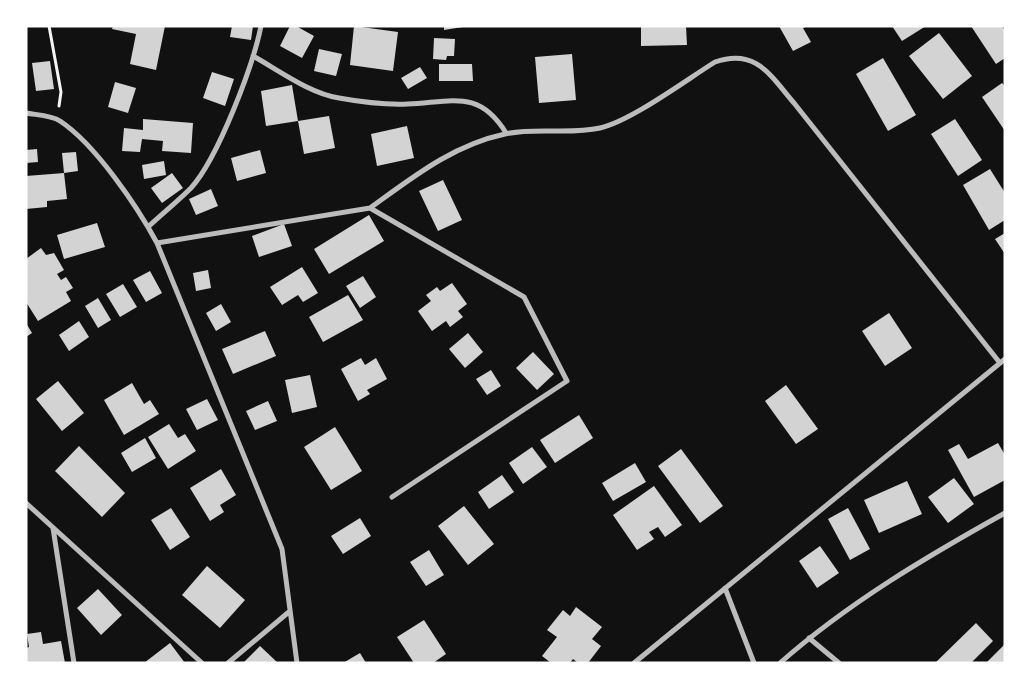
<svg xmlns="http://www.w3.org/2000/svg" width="1031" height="689" font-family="Lora,serif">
  <rect width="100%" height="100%" fill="#111"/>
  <!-- building -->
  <path fill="#d3d3d3" d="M113 26H165L156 70 130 64 136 34 112 29Z
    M232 26H253L251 40 230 37Z
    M290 26H296L314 36 302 58 280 46Z
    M354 26 398 32 393 71 350 65Z
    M444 26H463V27L444 30Z
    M641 26H686L687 45 641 46Z
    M779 26H807L803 28 811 42 793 51Z
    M892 26H926L902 41Z
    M971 26H1002L1005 31V58L996 64Z
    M939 33 972 76 943 99 909 56Z
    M434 38 455 39 454 56H447L446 60 433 59Z
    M319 49 342 54 336 76 314 71Z
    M572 54 576 100 539 103 535 57Z
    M883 58 916 115 888 131 856 74Z
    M50 61 54 89 36 91 32 63Z
    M439 64H472L473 81H439Z
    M420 67 427 78 408 89 401 78Z
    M212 72 234 79 225 106 203 98Z
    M115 82 136 88 128 113 108 107Z
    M1002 83 1005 86V131L982 97Z
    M292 85 298 121 266 126 261 91Z
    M329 116 335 148 304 154 298 121Z
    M143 119 193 123 191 153 162 151 163 141 142 139 140 152 122 151 124 128 143 130Z
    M955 119 982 160 958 176 931 134Z
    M407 126 414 158 377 166 371 134Z
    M37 149 38 162 26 163V150Z
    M260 150 266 173 237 181 231 158Z
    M76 152 78 171 64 173 67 199 47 201V207L26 209V176L64 173 62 153Z
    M164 161 166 175 144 179 142 165Z
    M990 169 1005 193V220L989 230 963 185Z
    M172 173 183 188 162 203 151 188Z
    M443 180 462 220 438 231 419 191Z
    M211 189 218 206 196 215 189 199Z
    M369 215 384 241 329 274 314 249Z
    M97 223 105 247 64 259 57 235Z
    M284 224 292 246 259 257 252 236Z
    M1005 233V254L995 239Z
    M41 248 46 255 54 253 64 270 57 274 61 280 66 277 73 288 66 292 71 301 38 321 26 302V259Z
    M302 267 318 293 303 302 298 295 282 305 270 287Z
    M208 270 211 288 196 291 193 273Z
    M150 271 162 293 146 302 133 280Z
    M363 276 376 297 360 308 346 286Z
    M452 283 467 304 458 311 463 317 450 327 446 321 432 331 418 311 431 301 426 295 437 287 440 291Z
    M123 284 137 307 120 317 106 294Z
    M348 295 363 320 323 342 309 317Z
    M98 298 111 320 98 328 85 306Z
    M221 304 231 322 216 331 206 313Z
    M889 313 912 348 885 366 862 331Z
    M79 321 89 337 69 351 59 335Z
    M26 323 32 333 26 337Z
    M265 331 276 356 233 374 222 349Z
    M468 333 483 352 465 368 449 349Z
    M533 352 554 374 537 390 516 368Z
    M361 358 365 365 376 358 387 379 367 390 370 394 358 401 341 369Z
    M491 370 501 386 487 395 476 379Z
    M310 375 317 407 292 413 285 380Z
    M58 381 84 413 62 431 36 399Z
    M132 383 144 404 150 400 159 414 124 435 104 400Z
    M786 385 818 429 796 444 765 401Z
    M207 399 218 420 197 430 186 409Z
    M268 401 277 421 255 430 246 411Z
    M579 415 593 438 555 463 540 440Z
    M169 424 178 438 185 434 196 451 168 469 148 437Z
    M335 427 362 471 331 490 304 447Z
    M145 438 156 458 132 472 121 453Z
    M998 443 1005 455V480L974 497 948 450 959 444 968 459Z
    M79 446 125 493 102 517 55 471Z
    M532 447 547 467 523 484 509 463Z
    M681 449 723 506 700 523 658 466Z
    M635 463 646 482 613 501 602 483Z
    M221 469 236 495 220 505 224 512 210 521 190 488Z
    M502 475 514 492 489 509 478 492Z
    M954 478 974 504 948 523 928 497Z
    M907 481 922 514 879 533 864 500Z
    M654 486 682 525 665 537 658 527 649 532 654 539 637 550 613 515Z
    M464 506 494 544 468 565 438 526Z
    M171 508 190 537 170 550 151 520Z
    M848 508 870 549 850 560 828 519Z
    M360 518 371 536 343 554 331 536Z
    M820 546 839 573 817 588 799 561Z
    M429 550 444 575 426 586 410 562Z
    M207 566 245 600 220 628 182 595Z
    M98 589 122 615 101 635 77 608Z
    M576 607 602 627 592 639 601 646 588 663H578L573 659 570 663H551L542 656 557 637 547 630 563 610 570 616Z
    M424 620 446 654 433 663H414L397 637Z
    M976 623 993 641 971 663H935Z
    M41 632 43 644 61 641 65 663H26V648L29 647 27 634Z
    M170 643 185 663H144Z
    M1005 644V663H986Z
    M260 646 278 663 244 662Z
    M360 653 366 663H343Z"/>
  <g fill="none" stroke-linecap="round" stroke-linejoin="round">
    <!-- path -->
    <path stroke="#f5f5f5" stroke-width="3" d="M49 26 61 92 59 106"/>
    <!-- minor -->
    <path stroke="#bcbcbc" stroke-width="5" d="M253 56C280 71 309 93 339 98 361 102 386 105 408 104 452 102 479 89 506 133
      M26 113C36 115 51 115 60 121 95 144 137 206 157 243L282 549 297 663
      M370 208C413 177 453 145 505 134 536 127 569 135 600 128 631 121 686 80 715 62 756 48 770 75 794 103L1000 363
      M148 227C162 214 178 201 191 188 218 158 253 66 261 26
      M157 243 370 208 524 297 567 381 392 497
      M26 503 202 663
      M53 528 74 663
      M725 588 754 663
      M809 638 839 663
      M228 663 290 611
      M634 663 1005 359
      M780 663C848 603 926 557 1005 513"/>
  </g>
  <!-- border -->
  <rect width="1031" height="689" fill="none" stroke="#ffffff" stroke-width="55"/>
</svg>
